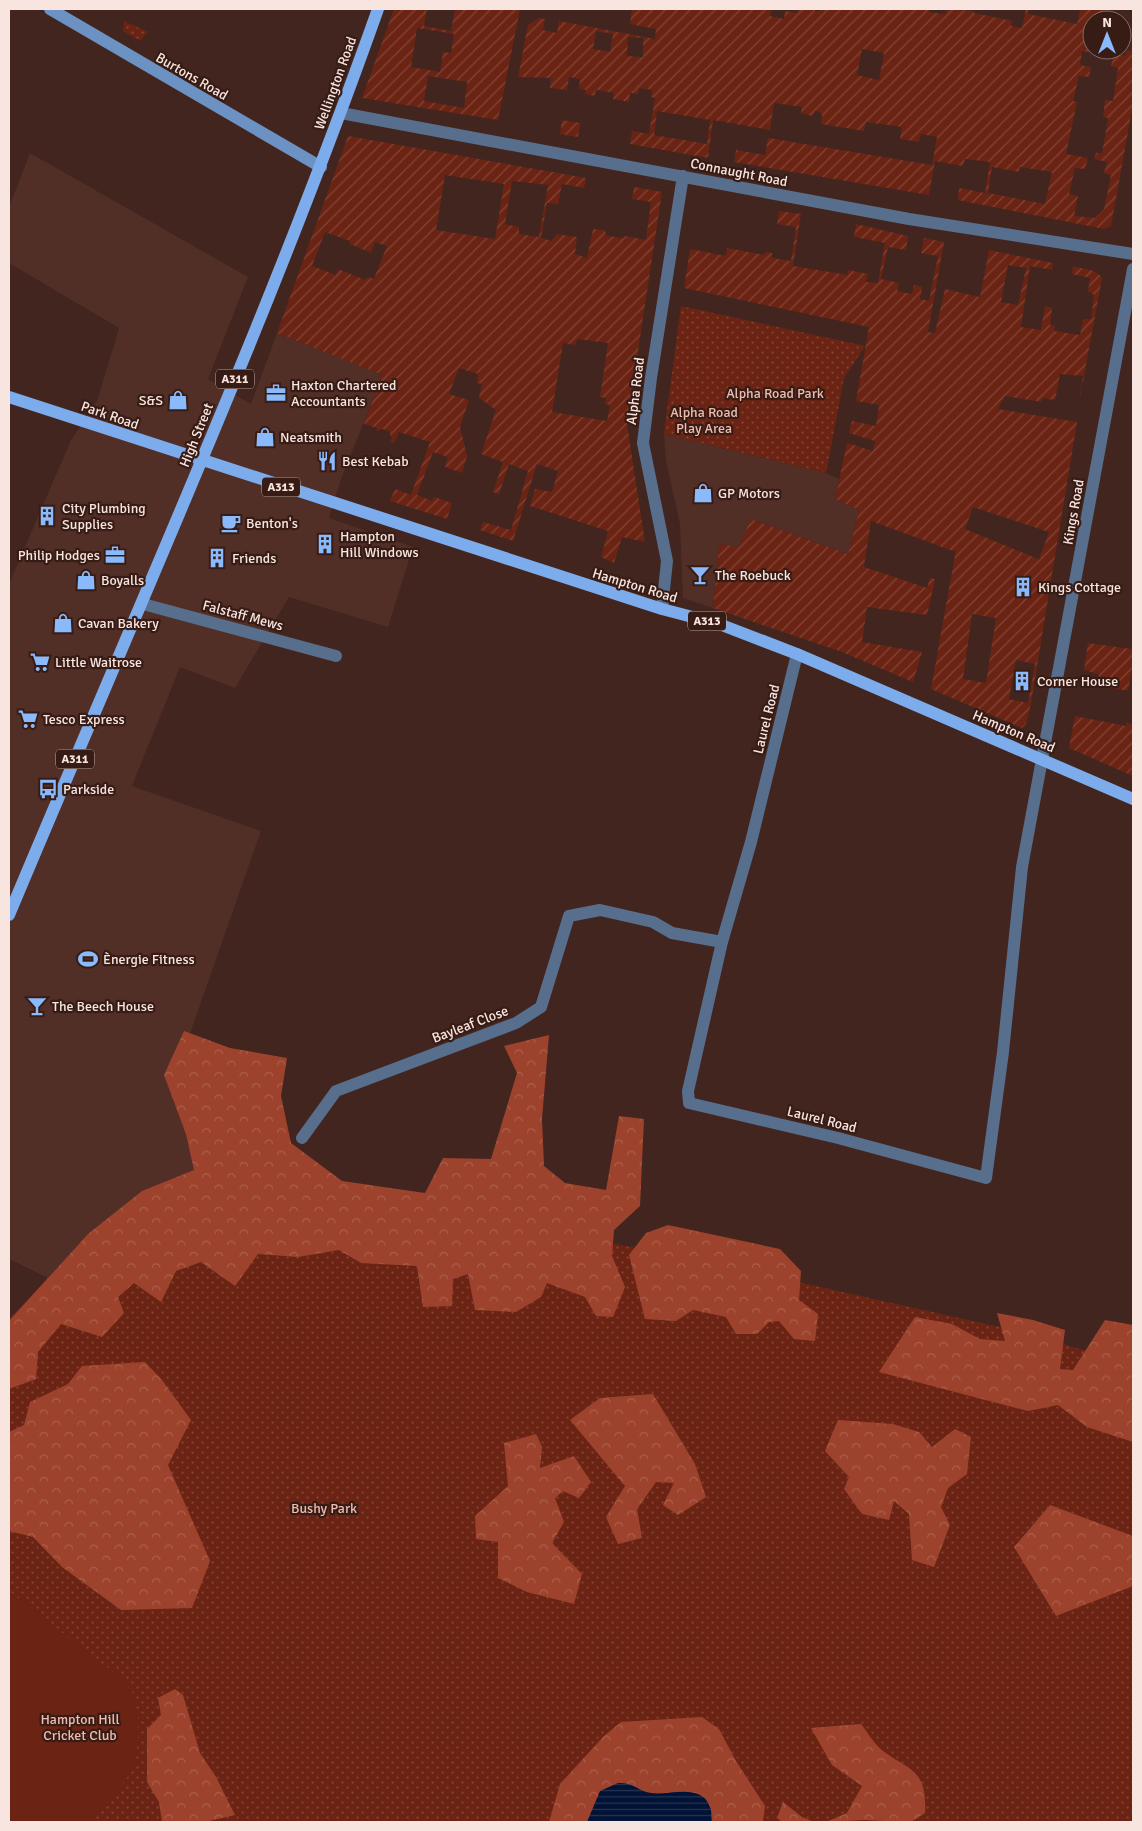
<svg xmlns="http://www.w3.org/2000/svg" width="1142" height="1831" font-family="Signika,sans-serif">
  <defs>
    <pattern id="grass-dots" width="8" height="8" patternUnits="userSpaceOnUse" patternTransform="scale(1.25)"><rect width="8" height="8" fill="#6b2414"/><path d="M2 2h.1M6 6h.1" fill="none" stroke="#814436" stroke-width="1.8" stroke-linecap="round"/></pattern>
    <pattern id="forest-crowns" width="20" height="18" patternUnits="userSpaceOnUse" patternTransform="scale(1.25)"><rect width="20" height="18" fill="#9d432d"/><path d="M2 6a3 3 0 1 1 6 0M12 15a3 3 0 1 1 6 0" fill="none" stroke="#ab5e4b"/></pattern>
    <pattern id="garden-furrows" width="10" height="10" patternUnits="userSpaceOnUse" patternTransform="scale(1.25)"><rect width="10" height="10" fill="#6b2414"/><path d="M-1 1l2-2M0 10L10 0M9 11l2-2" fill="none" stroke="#814436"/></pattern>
    <pattern id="water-rules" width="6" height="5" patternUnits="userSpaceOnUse" patternTransform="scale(1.25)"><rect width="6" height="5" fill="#001235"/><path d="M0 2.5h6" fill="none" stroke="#263452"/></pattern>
  </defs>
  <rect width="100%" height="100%" fill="#42251e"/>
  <!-- built -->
  <path fill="#512e26" d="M30 153 248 277 208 379 251 404 277 333 383 375 341 479 329 518 413 547 388 627 289 597 235 688 180 667 132 786 261 831 171 1088 211 1169 88 1234 48 1278 9 1259V584L71 440 97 401 119 328 9 263V207Z
    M664 434 826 473 839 479 835 499 859 510 848 554 752 519 738 548 719 544 713 608 683 598 680 524 666 461Z"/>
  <!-- grass -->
  <path fill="url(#grass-dots)" d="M124 21 148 32 140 41 123 31Z
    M681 306 865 346 844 378 826 473 664 434Z
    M271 1178 704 1261 1013 1330 1133 1364V1822H9V1319L48 1278Z"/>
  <!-- forest -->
  <path fill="url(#forest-crowns)" d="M184 1031 230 1048 287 1058 281 1096 291 1143 342 1181 425 1193 443 1158 491 1159 517 1073 504 1046 549 1035 542 1119 544 1166 565 1183 606 1190 619 1116 644 1119 640 1206 614 1230 612 1256 625 1287 613 1317 596 1316 585 1297 547 1283 541 1297 516 1312 475 1310 468 1274 453 1279 452 1306 423 1307 417 1266 361 1263 339 1250 298 1257 258 1254 235 1286 201 1262 176 1271 161 1302 134 1283 118 1297 124 1313 102 1337 61 1324 38 1352 36 1379 9 1389V1321L88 1234 142 1191 194 1170 186 1134 164 1075Z
    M668 1225 780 1249 801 1271 799 1300 818 1314 815 1341 794 1339 779 1321 769 1322 757 1334H736L726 1317 693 1310 676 1321 645 1319 629 1255 646 1233Z
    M997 1313 1033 1320 1065 1330 1060 1369 1073 1370 1105 1320 1133 1325V1442L1087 1427 1058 1405 1028 1411 879 1372 915 1317 952 1324 980 1339 1005 1341Z
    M145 1362 162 1380 191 1420 168 1465 210 1561 192 1608 121 1610 62 1567 33 1537 9 1531V1432L24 1425 30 1402 68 1384 82 1366Z
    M653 1394 695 1464 706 1497 678 1515 663 1505 674 1483 656 1482 637 1509 642 1538 618 1544 606 1517 625 1486 570 1420 600 1398Z
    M838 1420 893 1424 919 1432 932 1447 955 1429 971 1437 967 1474 948 1488 941 1507 950 1525 934 1567 912 1560 909 1514 894 1501 889 1520 862 1514 844 1489 849 1477 825 1451Z
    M536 1434 542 1447 540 1468 574 1456 591 1482 579 1498 563 1491 555 1498 564 1522 552 1543 582 1574 574 1604 527 1592 498 1578V1542L476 1539 475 1516 508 1486 504 1443Z
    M1050 1505 1133 1536V1586L1056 1616 1014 1547Z
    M175 1689 183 1695 200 1753 216 1777 235 1815 205 1822H162L159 1802 147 1782V1729L161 1715 158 1698Z
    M702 1717 719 1729 736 1761 765 1806 763 1822H549L560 1784 604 1736 621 1722Z
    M861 1724C868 1733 875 1745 883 1751 912 1772 927 1770 925 1813L911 1822 863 1820 826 1822 847 1813 862 1786 832 1765 811 1728Z
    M783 1802 802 1817 814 1822H782L777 1818Z"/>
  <!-- garden -->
  <path fill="url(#garden-furrows)" fill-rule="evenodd" d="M394 9H427L424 26 451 31 455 9H520L498 120 362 98ZM417 28 454 34 451 53 443 52 440 72 411 67ZM428 76 467 82 464 108 424 101Z
    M632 9H771L770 16 784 19 785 11 797 13 798 9H814L816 12 821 9H929V12L945 14 947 9 974 11V13L1012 21 1011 26 1022 28 1026 9H1029L1028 14 1077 24 1080 10 1103 9 1102 20H1092V50L1125 56 1127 50 1131 51 1133 40V104L1111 226 1104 229 958 200 959 188 985 193 990 162 965 159 963 166 935 161 929 195 734 162 736 150 765 155 768 138 932 165 937 137 921 134 919 142 900 139 902 127 866 122 864 131 821 124 822 115 820 112 815 111 812 116 801 113 802 107 774 103 770 130 713 120 708 158 630 144 632 131 649 134 655 98 651 97 652 90 639 88 638 94 630 93 629 102 613 99 614 93 596 90 595 96 585 94 578 137 560 134 562 120 580 123 586 90 579 89 580 79 569 77 567 90 550 88 551 78 518 77 528 25 539 18 545 19 543 30 557 33 559 21 655 39 656 29 630 24ZM596 31 613 34 610 52 593 49ZM628 37 643 38V57L627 56ZM862 49 884 53 879 80 857 75ZM1082 51 1113 56 1111 66 1118 68 1113 101 1105 100 1103 117 1108 118 1102 154 1096 153 1094 159 1107 162 1104 173 1111 175 1104 209 1095 218 1074 216 1078 196 1069 194 1075 168 1085 169 1088 158 1066 154 1077 102 1073 101 1079 76 1089 77 1091 67 1080 65ZM657 111 710 120 707 144 654 135ZM992 167 1019 172 1020 167 1052 172 1045 204 988 193Z
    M348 136 586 178 584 188 562 184 558 204 547 203 541 238 551 241 557 234 577 237 575 254 587 258 593 229 605 230 606 236 624 238 625 236 646 240 651 202 632 199 634 187 662 192 627 424 645 542 622 537 614 563 601 557 608 531 530 506 535 489 552 492 558 471 537 464 513 541 480 530 483 522 511 530 528 471 509 464 499 494 493 492 503 462 481 454 496 410 479 398 482 384 477 383 478 374 459 368 449 394 469 400 460 427 467 456 462 473 445 467 448 457 433 452 417 495 432 501 434 497 452 503 447 519 390 501 395 489 411 495 430 442 399 432 394 443 390 442 392 439 389 431 382 429 376 431 377 428 364 424 382 375 277 333ZM445 175 504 184 495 239 436 230ZM512 181 548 185 539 237 519 234V227L505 224ZM325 232 350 241V244L371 253 375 242 387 246 374 279 367 277 365 280 338 269 336 275 312 266ZM577 339 608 343 600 397 606 398 605 404 610 405 607 421 552 412 563 343 575 345Z
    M779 211 801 214 793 266 848 275V270L868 274 866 282 878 283 885 243 854 237 856 224 908 236 906 250 888 247 881 279 899 283 897 291 912 294 914 285 922 287 920 299 929 301 938 256 921 253 924 238 944 242 928 332 935 333 945 289 980 297 989 250 1053 263 1052 270 1030 266 1021 327 1041 330 1045 306 1052 308 1050 325 1055 326 1054 331 1080 335 1083 319H1091L1094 295 1088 291 1090 278 1072 274 1073 266C1083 269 1096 269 1102 278L1079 403 1083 376 1060 374 1055 400 1042 398 1041 402 1005 396 998 409 1077 422 1031 703 1026 724 1022 728 931 689 956 550 953 551 871 521 864 567 927 588 930 578 935 579 927 615 867 607 862 642 922 652 913 682 842 652 713 608 719 544 738 547 751 519 848 554 859 510 835 499 847 443 873 451 875 441 849 433 852 421 876 426 879 405 856 401 869 327 684 288 690 249 726 256 727 248 764 255 765 252 772 253V258L791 261 796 227 777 224ZM1008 265 1026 268 1018 305 1001 302ZM973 507 1049 532 1039 559 1043 561 965 529ZM972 614 996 618 986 683 963 679ZM1016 660 1035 664 1028 703 1009 699Z
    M1133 640V662L1128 691 1097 685 1099 674 1084 670 1088 643 1132 649Z
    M1075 716 1126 726 1127 723 1133 724V776L1069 748Z"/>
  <!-- pitch -->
  <path fill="#6b2414" d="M9 1591 118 1676 132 1691 138 1715V1740L134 1769 92 1822H9Z"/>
  <!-- water -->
  <path fill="url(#water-rules)" d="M618 1783C636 1783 637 1791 651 1793 669 1796 701 1782 710 1807 712 1811 711 1818 712 1822H587L600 1791Z"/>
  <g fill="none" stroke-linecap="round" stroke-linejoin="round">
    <!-- street -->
    <path stroke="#576e8d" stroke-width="12" d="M341 113 909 219 1133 254
      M143 604 336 656
      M662 609 667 561 643 443 651 378 683 176
      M797 654 751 842 722 942 688 1091 689 1103 838 1138 986 1178 1003 1052 1022 867 1133 269
      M302 1138 336 1091 516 1023 541 1007 569 916 600 910 653 922 672 933 722 942"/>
    <!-- secondary -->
    <path stroke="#6c91c3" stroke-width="12" d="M50 9 321 167"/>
    <!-- primary -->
    <path stroke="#7dacec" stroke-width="12" d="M9 397 662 609 719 624 797 654 1133 799
      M9 915C135 614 269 317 378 9"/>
  </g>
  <!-- icons -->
  <defs>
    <symbol id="office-bare" viewBox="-9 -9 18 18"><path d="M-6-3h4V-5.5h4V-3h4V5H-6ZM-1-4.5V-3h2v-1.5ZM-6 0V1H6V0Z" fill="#8abafc" stroke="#371c15" stroke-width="2.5" paint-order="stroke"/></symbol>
    <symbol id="shop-bare" viewBox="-9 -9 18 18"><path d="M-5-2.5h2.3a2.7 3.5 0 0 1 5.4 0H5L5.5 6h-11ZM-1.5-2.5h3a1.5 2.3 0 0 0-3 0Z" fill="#8abafc" stroke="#371c15" stroke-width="2.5" paint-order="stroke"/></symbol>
    <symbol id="restaurant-bare" viewBox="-9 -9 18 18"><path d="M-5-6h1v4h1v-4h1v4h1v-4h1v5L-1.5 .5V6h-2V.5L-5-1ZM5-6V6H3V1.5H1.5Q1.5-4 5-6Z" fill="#8abafc" stroke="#371c15" stroke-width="2.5" paint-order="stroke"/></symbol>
    <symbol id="building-bare" viewBox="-9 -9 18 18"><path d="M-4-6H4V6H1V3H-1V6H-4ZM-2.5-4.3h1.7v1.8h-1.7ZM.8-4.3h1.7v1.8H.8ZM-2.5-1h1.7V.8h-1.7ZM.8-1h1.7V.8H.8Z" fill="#8abafc" stroke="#371c15" stroke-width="2.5" paint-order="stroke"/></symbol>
    <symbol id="cafe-bare" viewBox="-9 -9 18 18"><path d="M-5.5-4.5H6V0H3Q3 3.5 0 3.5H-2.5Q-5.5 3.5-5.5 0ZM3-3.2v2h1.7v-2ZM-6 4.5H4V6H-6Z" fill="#8abafc" stroke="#371c15" stroke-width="2.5" paint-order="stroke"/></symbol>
    <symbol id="bar-bare" viewBox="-9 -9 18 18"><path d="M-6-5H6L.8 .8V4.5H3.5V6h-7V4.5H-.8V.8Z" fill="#8abafc" stroke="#371c15" stroke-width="2.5" paint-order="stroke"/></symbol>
    <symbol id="supermarket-bare" viewBox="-9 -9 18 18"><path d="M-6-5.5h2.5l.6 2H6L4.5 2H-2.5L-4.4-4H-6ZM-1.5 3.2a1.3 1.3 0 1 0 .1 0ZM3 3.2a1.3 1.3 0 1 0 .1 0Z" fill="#8abafc" stroke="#371c15" stroke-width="2.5" paint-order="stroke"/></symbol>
    <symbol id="bus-bare" viewBox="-9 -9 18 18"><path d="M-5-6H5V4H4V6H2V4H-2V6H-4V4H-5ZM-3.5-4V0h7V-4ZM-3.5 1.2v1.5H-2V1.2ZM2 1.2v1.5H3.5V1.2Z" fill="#8abafc" stroke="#371c15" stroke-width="2.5" paint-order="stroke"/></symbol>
    <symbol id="stadium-bare" viewBox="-9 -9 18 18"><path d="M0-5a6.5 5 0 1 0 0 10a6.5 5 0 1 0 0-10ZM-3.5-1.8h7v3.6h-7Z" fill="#8abafc" stroke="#371c15" stroke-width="2.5" paint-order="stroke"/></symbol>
  </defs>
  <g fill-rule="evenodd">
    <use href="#office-bare" x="262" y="379" width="28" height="28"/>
    <use href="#shop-bare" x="164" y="386" width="28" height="28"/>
    <use href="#shop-bare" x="251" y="423" width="28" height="28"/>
    <use href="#restaurant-bare" x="313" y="447" width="28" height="28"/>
    <use href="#shop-bare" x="689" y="479" width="28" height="28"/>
    <use href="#building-bare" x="33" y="502" width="28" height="28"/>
    <use href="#cafe-bare" x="217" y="509" width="28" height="28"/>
    <use href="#building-bare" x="311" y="530" width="28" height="28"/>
    <use href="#office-bare" x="101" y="541" width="28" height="28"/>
    <use href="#building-bare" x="203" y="544" width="28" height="28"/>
    <use href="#bar-bare" x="686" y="561" width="28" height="28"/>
    <use href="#shop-bare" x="72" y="566" width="28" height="28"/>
    <use href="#building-bare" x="1009" y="573" width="28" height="28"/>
    <use href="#shop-bare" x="49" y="609" width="28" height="28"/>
    <use href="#supermarket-bare" x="26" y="648" width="28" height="28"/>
    <use href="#building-bare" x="1008" y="667" width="28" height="28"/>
    <use href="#supermarket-bare" x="14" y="705" width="28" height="28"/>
    <use href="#bus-bare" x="34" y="775" width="28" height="28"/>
    <use href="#stadium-bare" x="74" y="945" width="28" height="28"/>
    <use href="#bar-bare" x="23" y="992" width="28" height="28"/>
  </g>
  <g text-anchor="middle" stroke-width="4.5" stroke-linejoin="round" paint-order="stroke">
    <!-- shield labels -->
    <g fill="#371c15" stroke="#bfa9a3" stroke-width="1">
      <rect x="216" y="369.5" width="38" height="19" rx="4"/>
      <rect x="262" y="477.5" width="38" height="19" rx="4"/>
      <rect x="688" y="611.5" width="38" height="19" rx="4"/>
      <rect x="56" y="749.5" width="38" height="19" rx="4"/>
    </g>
    <g font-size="12" font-weight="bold" fill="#f9e5e0">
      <text x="235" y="383">A311</text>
      <text x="281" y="491">A313</text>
      <text x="707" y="625">A313</text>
      <text x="75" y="763">A311</text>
    </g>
    <!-- street labels -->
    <g font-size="14" fill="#f9e5e0" stroke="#371c15">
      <text transform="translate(192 76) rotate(30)" y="5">Burtons Road</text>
      <text transform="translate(335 83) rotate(-70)" y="5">Wellington Road</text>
      <text transform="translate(739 172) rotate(11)" y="5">Connaught Road</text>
      <text transform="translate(635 391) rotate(-83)" y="5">Alpha Road</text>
      <text transform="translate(110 415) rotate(19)" y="5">Park Road</text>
      <text transform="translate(196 435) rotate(-68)" y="5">High Street</text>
      <text transform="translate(1073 512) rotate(-80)" y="5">Kings Road</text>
      <text transform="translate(635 585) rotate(17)" y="5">Hampton Road</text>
      <text transform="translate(243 615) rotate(15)" y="5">Falstaff Mews</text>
      <text transform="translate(766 719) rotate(-76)" y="5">Laurel Road</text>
      <text transform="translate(1014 731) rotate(23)" y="5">Hampton Road</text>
      <text transform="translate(470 1024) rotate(-21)" y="5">Bayleaf Close</text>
      <text transform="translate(822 1119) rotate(14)" y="5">Laurel Road</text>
    </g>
    <!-- poi labels -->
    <g font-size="14" fill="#f9e5e0" stroke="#371c15" text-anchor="start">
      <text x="291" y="390">Haxton Chartered<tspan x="291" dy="16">Accountants</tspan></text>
      <text x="163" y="405" text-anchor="end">S&amp;S</text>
      <text x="280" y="442">Neatsmith</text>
      <text x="342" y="466">Best Kebab</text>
      <text x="718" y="498">GP Motors</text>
      <text x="62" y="513">City Plumbing<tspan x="62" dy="16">Supplies</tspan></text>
      <text x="246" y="528">Benton's</text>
      <text x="340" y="541">Hampton<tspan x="340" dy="16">Hill Windows</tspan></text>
      <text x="100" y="560" text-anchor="end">Philip Hodges</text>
      <text x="232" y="563">Friends</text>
      <text x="715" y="580">The Roebuck</text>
      <text x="101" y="585">Boyalls</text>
      <text x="1038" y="592">Kings Cottage</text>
      <text x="78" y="628">Cavan Bakery</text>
      <text x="55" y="667">Little Waitrose</text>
      <text x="1037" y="686">Corner House</text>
      <text x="43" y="724">Tesco Express</text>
      <text x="63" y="794">Parkside</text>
      <text x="103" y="964">Ènergie Fitness</text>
      <text x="52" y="1011">The Beech House</text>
    </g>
    <!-- park labels -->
    <g font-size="14" fill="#eebbae" stroke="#371c15">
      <text x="775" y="398">Alpha Road Park</text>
      <text x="704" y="417">Alpha Road<tspan x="704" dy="16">Play Area</tspan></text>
      <text x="324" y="1513">Bushy Park</text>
      <text x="80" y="1724">Hampton Hill<tspan x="80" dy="16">Cricket Club</tspan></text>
    </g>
  </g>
  <!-- border -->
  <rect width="1142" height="1831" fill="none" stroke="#f9e5e0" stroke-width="20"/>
  <!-- north arrow -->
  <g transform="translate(1107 35)"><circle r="24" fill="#371c15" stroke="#856c66"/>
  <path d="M0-4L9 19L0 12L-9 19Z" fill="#8abafc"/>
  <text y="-8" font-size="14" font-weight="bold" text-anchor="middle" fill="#f9e5e0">N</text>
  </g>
</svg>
